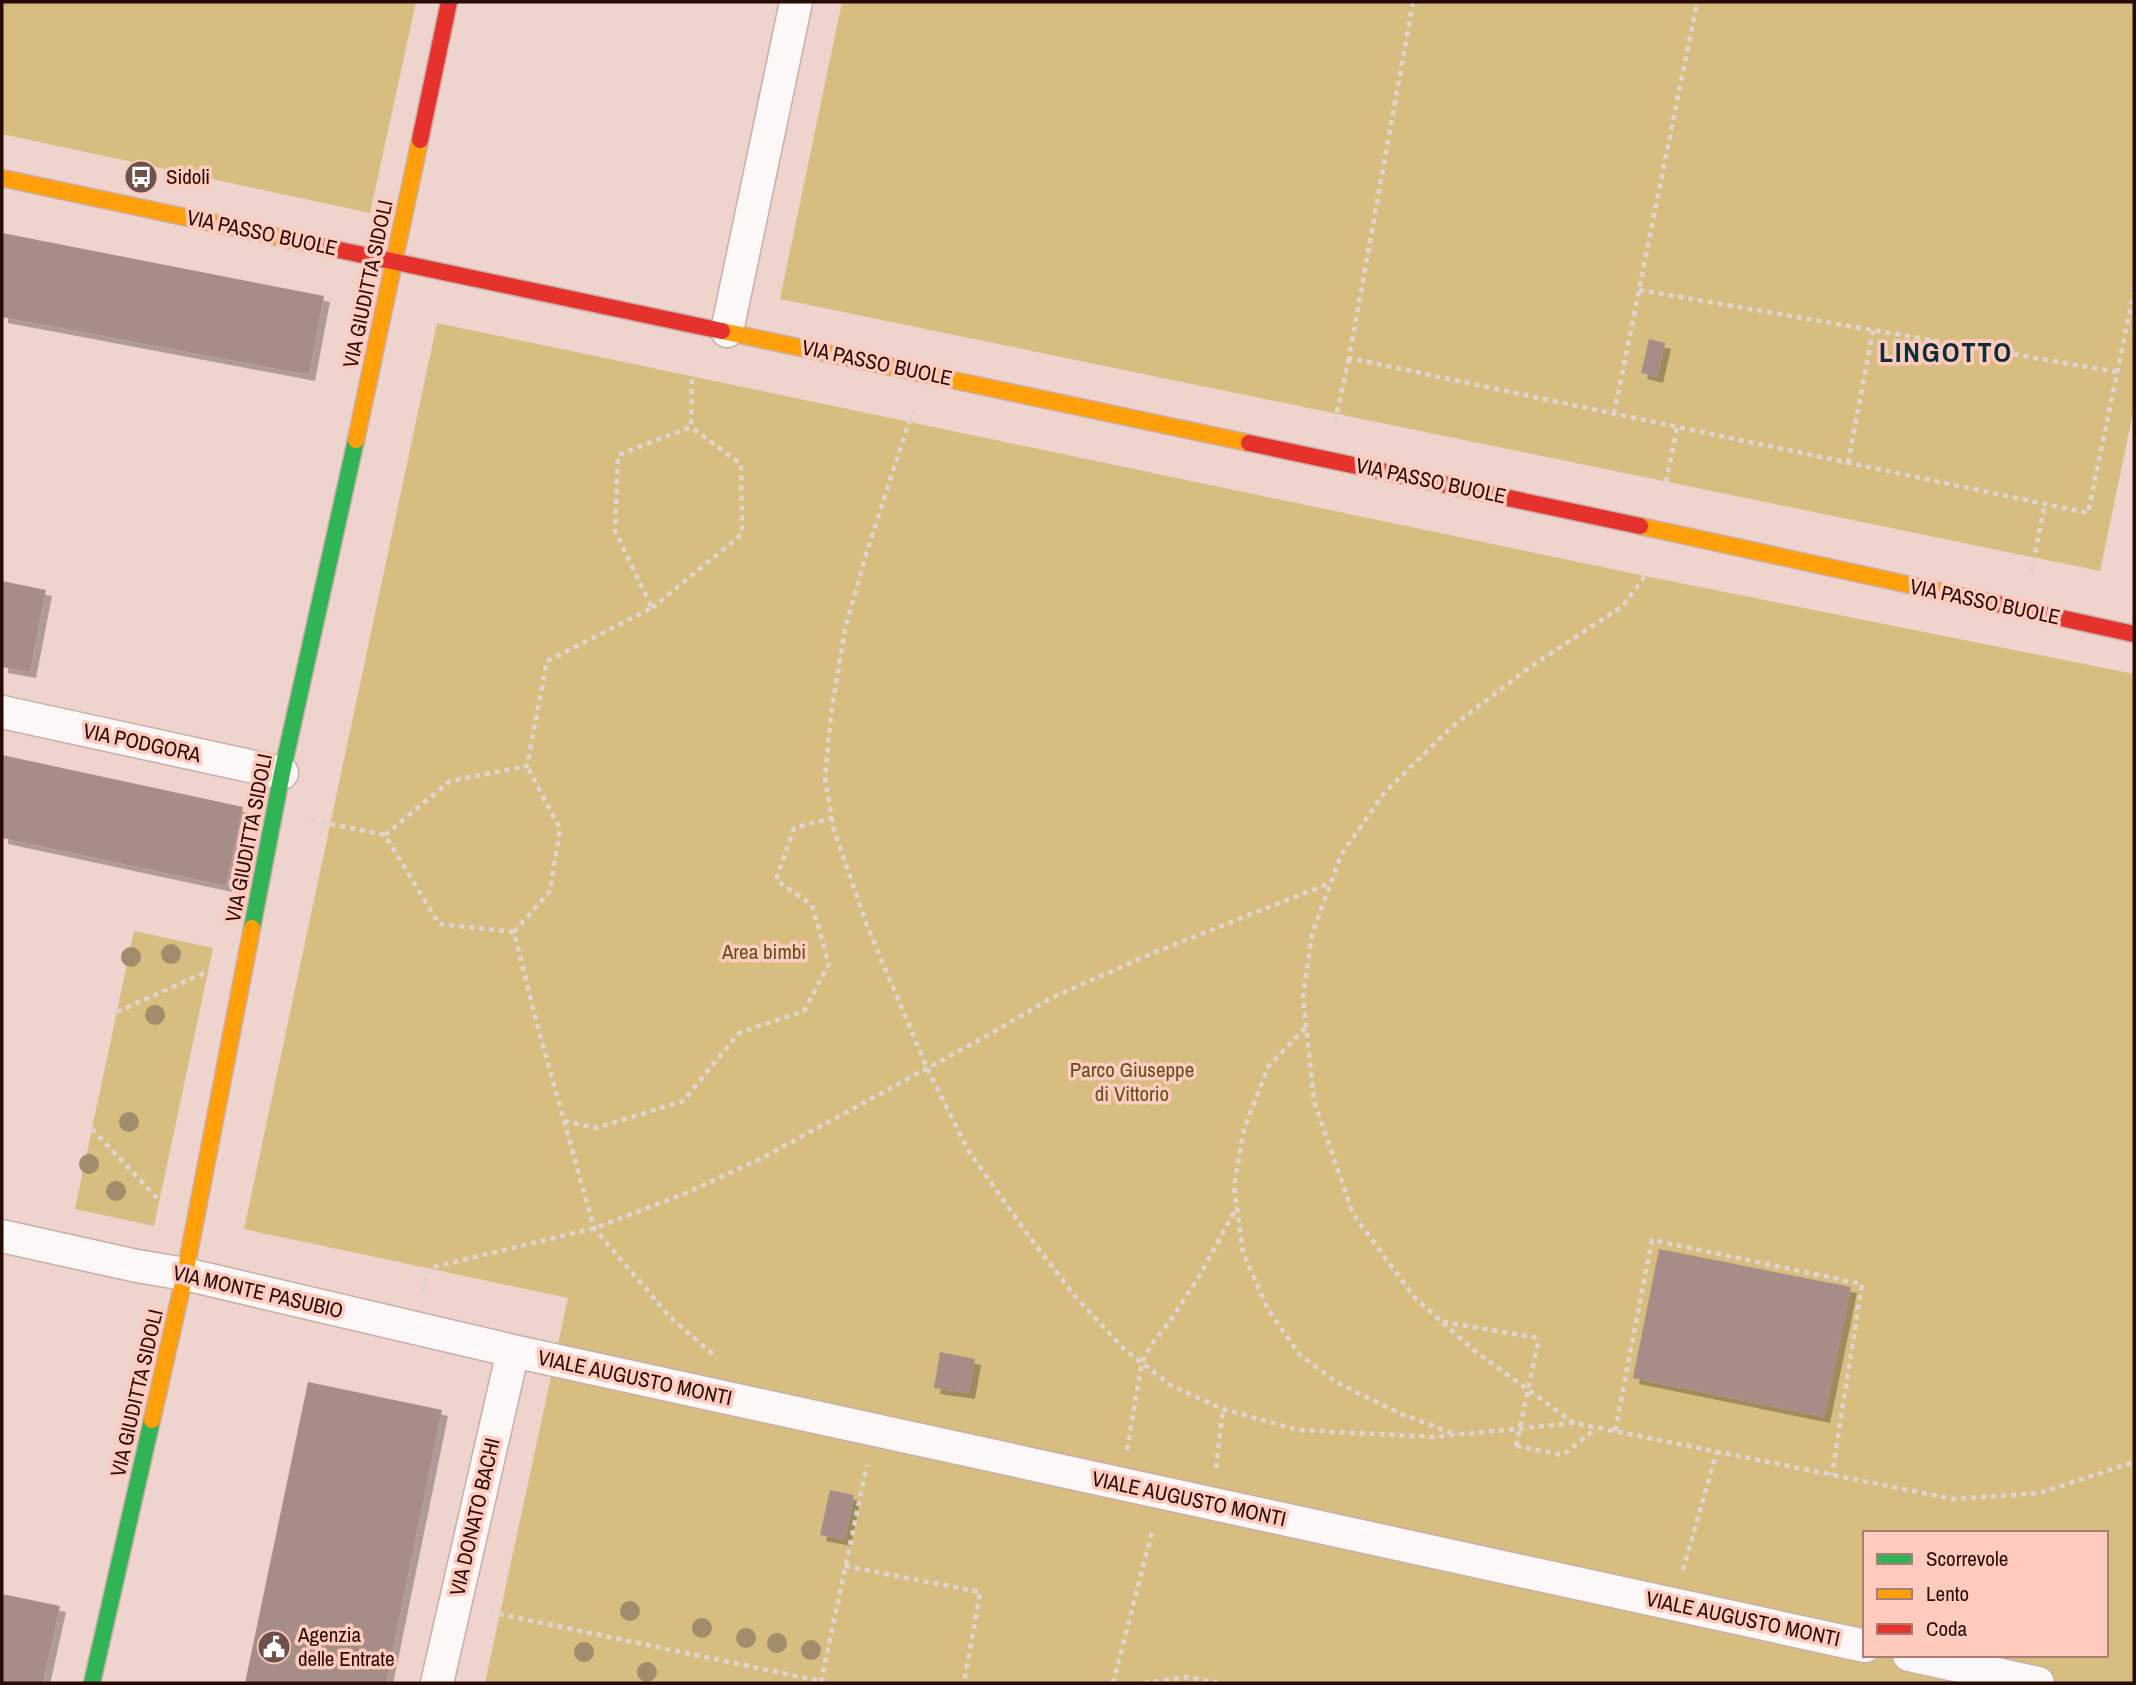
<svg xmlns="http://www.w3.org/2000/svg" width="2136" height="1685" font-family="'Archivo Narrow',sans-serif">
  <defs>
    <filter id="shadow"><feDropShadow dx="6" dy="6" stdDeviation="0" flood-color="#0004"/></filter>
  </defs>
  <rect width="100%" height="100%" fill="#efd3cd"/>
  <!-- green -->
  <path fill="#d8bd80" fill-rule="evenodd" d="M2 2H416L370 213 2 134Z
    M842 2H2134V408L2100 571 780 299Z
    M437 323 1645 576 2134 674V1683H485L568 1298 244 1229ZM1865 1533H2106V1655H1865Z
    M134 931 213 948 154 1226 75 1209Z"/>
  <!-- building -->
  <path fill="#a78d87" filter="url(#shadow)" d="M2 233 324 296 309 375 2 317Z
    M1649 339 1665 343 1657 377 1641 373Z
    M2 581 46 590 30 672 2 667Z
    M2 755 243 807 226 886 2 838Z
    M1659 1249 1851 1287 1824 1417 1633 1378Z
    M940 1352 975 1359 969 1393 934 1388Z
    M308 1382 442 1410 386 1683H245Z
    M830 1490 854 1495 845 1540 820 1535Z
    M2 1594 60 1606 43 1683H2Z"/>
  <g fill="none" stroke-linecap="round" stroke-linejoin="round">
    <defs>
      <path id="street" d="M727 331 796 2
        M2 712 282 773
        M2 1236 137 1266 185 1274 513 1351 1865 1646
        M1909 1655 2038 1683
        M437 1683 513 1351"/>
      <path id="fast" d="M252 928 282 773 356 440
        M92 1683 152 1420"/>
      <path id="slow" d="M2 178 297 241
        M722 331 1249 443
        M356 440 420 140
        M1640 526 1979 600
        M152 1420 185 1274 252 928"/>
      <path id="jam" d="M420 140 449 2
        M297 241 722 331
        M1249 443 1640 526
        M1979 600 2134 634"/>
    </defs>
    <!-- street casing -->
    <use href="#street" stroke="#c9aea8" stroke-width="35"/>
    <!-- fast casing -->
    <use href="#fast" stroke="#c9aea8" stroke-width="19"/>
    <!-- slow casing -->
    <use href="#slow" stroke="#c9aea8" stroke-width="19"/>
    <!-- jam casing -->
    <use href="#jam" stroke="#c9aea8" stroke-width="19"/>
    <!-- path -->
    <path stroke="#ded5d2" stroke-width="4.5" stroke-dasharray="5 5" stroke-linecap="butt" d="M1413 2 1349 358 2088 513 2134 291
      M1639 290 2117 372
      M915 410 909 422 868 548 845 629 831 714 825 779 834 830 866 923 927 1068 968 1150 1025 1231 1074 1295 1125 1350 1172 1386 1223 1409 1298 1430 1433 1437 1574 1423 1953 1499 2040 1493 2134 1462
      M1614 414 1697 2
      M1335 422 1349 358
      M1848 463 1873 331
      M1666 482 1677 427
      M2031 572 2045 504
      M652 608 742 534 741 464 691 427
      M311 820 385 835 439 924 514 932 537 1024 594 1228 670 1317 717 1358
      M385 835 450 781 527 766 547 661 652 608 615 531 618 455 691 427 692 373
      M514 932 550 891 560 829 527 766
      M117 1012 204 973
      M1305 1028 1268 1067 1244 1129 1234 1186 1243 1253 1268 1309 1299 1354 1336 1382 1399 1413 1457 1435
      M564 1121 596 1128 683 1101 739 1033 804 1011 829 964 812 905 776 880 794 828 832 818
      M92 1129 159 1200
      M422 1292 429 1268 595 1228 684 1194 764 1157 992 1033 1053 997 1153 953 1330 883
      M1443 1322 1539 1338
      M1574 1423 1476 1352 1415 1298 1353 1214 1314 1101 1303 997 1312 934 1341 855 1385 792 1454 725 1530 667 1623 606 1645 576
      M1615 1431 1652 1240 1862 1284 1832 1475
      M1516 1446 1563 1455 1596 1428
      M1127 1450 1142 1362 1152 1344 1170 1321 1200 1275 1237 1207
      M1216 1468 1223 1409
      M845 1566 980 1592 964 1683
      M1683 1570 1717 1451
      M489 1612 821 1681
      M821 1682 867 1465
      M1113 1683 1153 1528
      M1144 1683 1187 1677 1219 1683"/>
    <!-- street -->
    <use href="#street" stroke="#fdf8f8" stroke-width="32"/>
    <!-- fast -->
    <use href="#fast" stroke="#30b455" stroke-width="16"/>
    <!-- slow -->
    <use href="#slow" stroke="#ff9f0a" stroke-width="16"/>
    <!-- jam -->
    <use href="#jam" stroke="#e5322d" stroke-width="16"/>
    <!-- path-bridge -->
    <path stroke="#ded5d2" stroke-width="4.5" stroke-dasharray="5 5" stroke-linecap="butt" d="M1516 1446 1539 1338"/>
  </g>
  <!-- trees -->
  <g fill="#a18c6b">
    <circle cx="171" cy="954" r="10"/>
    <circle cx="131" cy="957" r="10"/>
    <circle cx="155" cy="1015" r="10"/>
    <circle cx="129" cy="1122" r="10"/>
    <circle cx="89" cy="1164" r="10"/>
    <circle cx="116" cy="1191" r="10"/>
    <circle cx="630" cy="1611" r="10"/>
    <circle cx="702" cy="1628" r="10"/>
    <circle cx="746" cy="1638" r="10"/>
    <circle cx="777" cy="1643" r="10"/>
    <circle cx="811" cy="1650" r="10"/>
    <circle cx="584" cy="1652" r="10"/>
    <circle cx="647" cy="1672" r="10"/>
  </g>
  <!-- icons -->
  <defs>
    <symbol id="bus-disc" viewBox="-11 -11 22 22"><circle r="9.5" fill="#6e514b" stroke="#fecbbe"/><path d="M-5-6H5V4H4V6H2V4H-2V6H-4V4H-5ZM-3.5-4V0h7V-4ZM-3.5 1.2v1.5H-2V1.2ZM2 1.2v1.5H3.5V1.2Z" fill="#fff"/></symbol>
    <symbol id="civic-disc" viewBox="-11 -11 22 22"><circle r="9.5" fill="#6e514b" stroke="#fecbbe"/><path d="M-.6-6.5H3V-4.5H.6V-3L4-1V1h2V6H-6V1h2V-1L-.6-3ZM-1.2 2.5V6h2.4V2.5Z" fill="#fff"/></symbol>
  </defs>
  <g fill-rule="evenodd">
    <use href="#bus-disc" x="122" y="158" width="38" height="38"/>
    <use href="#civic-disc" x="255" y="1628" width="38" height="38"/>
  </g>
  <g text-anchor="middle" stroke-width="7" stroke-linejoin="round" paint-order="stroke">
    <!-- poi labels -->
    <g font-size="21" fill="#290b05" stroke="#fecbbe" text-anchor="start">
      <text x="166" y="184">Sidoli</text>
      <text x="298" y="1642">Agenzia<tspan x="298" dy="24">delle Entrate</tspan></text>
    </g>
    <!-- street labels -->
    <g font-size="21" fill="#290b05" stroke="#fecbbe">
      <text transform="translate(262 233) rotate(12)" y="7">VIA PASSO BUOLE</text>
      <text transform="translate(368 284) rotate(-78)" y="7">VIA GIUDITTA SIDOLI</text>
      <text transform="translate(877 363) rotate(12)" y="7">VIA PASSO BUOLE</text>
      <text transform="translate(1431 481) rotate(12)" y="7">VIA PASSO BUOLE</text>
      <text transform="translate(1985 602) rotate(12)" y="7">VIA PASSO BUOLE</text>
      <text transform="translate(142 743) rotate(12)" y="7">VIA PODGORA</text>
      <text transform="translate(249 838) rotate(-79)" y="7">VIA GIUDITTA SIDOLI</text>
      <text transform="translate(258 1292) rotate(13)" y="7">VIA MONTE PASUBIO</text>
      <text transform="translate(635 1378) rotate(12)" y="7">VIALE AUGUSTO MONTI</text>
      <text transform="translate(137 1393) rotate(-77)" y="7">VIA GIUDITTA SIDOLI</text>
      <text transform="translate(1189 1499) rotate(12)" y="7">VIALE AUGUSTO MONTI</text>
      <text transform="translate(475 1517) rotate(-77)" y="7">VIA DONATO BACHI</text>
      <text transform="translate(1743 1619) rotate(12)" y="7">VIALE AUGUSTO MONTI</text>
    </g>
    <!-- park labels -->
    <g font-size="21" fill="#61521a" stroke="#fecbbe">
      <text x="764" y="959">Area bimbi</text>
      <text x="1132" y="1077">Parco Giuseppe<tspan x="1132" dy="24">di Vittorio</tspan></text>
    </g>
    <!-- district labels -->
    <g font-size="28" font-weight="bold" letter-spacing="2" fill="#0e2f37" stroke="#fecbbe">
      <text x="1946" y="362">LINGOTTO</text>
    </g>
  </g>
  <!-- border -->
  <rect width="2136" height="1685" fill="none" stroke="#290b05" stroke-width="7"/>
  <!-- legend -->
  <rect x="1863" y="1531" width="245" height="126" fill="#fecbbe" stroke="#a97e74" stroke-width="2"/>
  <rect x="1877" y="1554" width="35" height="10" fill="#30b455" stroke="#a97e74" stroke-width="2"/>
  <text x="1926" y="1566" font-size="21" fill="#290b05">Scorrevole</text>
  <rect x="1877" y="1589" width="35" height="10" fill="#ff9f0a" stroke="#a97e74" stroke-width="2"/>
  <text x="1926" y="1601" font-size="21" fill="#290b05">Lento</text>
  <rect x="1877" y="1624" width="35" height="10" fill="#e5322d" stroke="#a97e74" stroke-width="2"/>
  <text x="1926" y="1636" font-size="21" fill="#290b05">Coda</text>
</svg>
